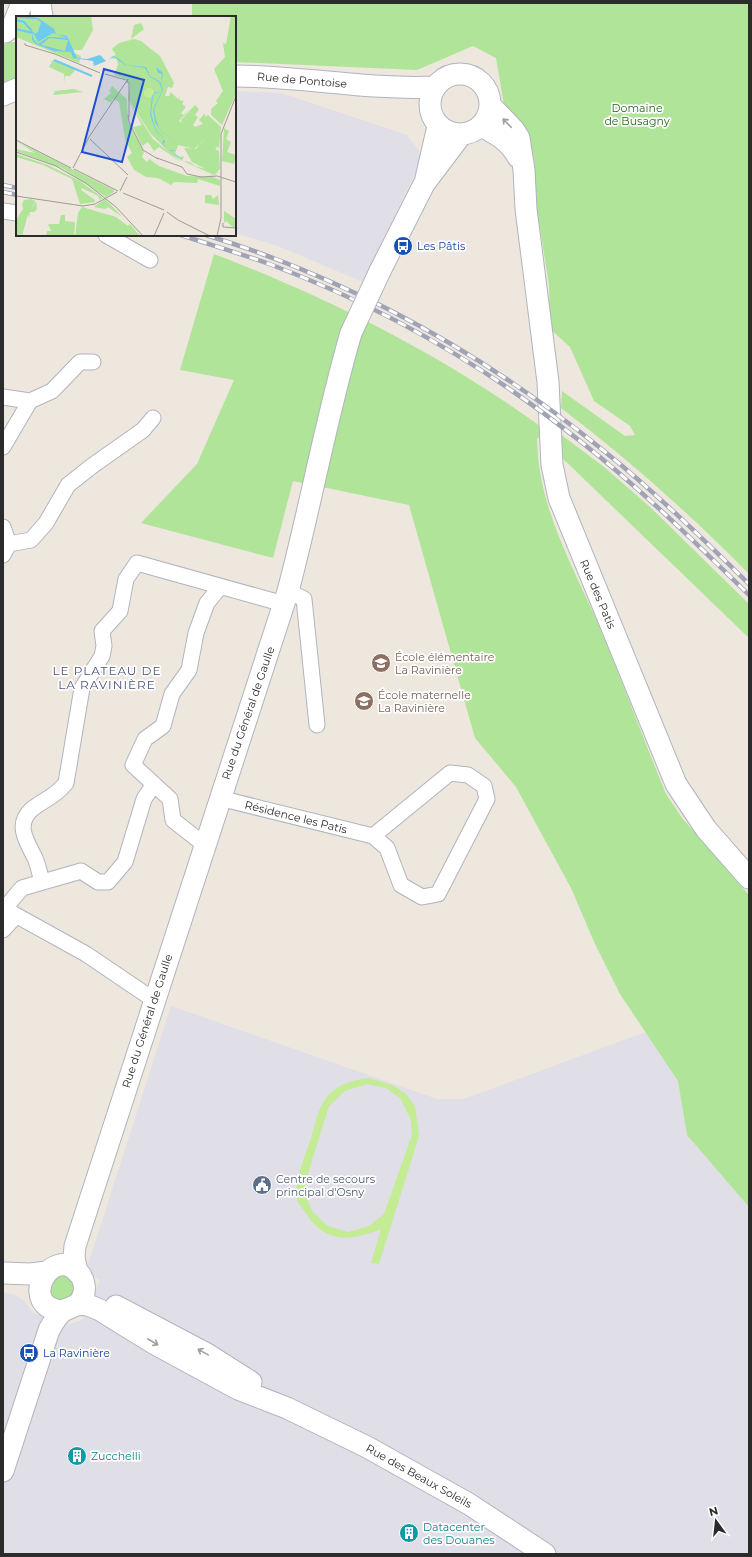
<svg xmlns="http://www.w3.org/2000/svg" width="752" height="1557" font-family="Montserrat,sans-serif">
  <rect width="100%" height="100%" fill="#ede7dd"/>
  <!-- industrial -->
  <path fill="#e0dee6" d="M235 91 281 93 407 135 423 156 363 282 278 246 235 233Z
    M171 1006 437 1099H464L646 1032 678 1081 687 1135 749 1207V1554H3V1292L12 1294 24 1300 33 1313 70 1324 83 1320 100 1280 86 1271Z"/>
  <!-- green -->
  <path fill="#b0e499" d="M192 3H749V574C690 514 628 459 561 408L562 391 625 436 635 435 630 426 594 401 570 347 550 329 549 285 537 209 534 157 522 128 504 105 496 58 473 46 417 70 235 62V17H192Z
    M10 42H17V78L3 85V45Z
    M214 254C329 298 440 354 540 426L539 437 537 439C538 505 570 561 596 619 621 677 642 736 666 794L682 818 749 895V1207L687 1135 678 1081 620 994 595 944 571 888 516 787 475 738 409 505 293 481 273 558 141 523 197 464 234 380 180 370Z
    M559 433 604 467 650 507 749 604V638L558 454Z
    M65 1275 72 1279 76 1289 69 1301 52 1299 48 1286 58 1276Z"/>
  <!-- pitch -->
  <path fill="#c4ec95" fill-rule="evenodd" d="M369 1078 392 1085 405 1093 415 1106 419 1136 379 1264 371 1263 381 1229C352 1241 326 1244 307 1215 304 1210 298 1204 297 1199 294 1179 305 1157 311 1138 315 1126 318 1108 326 1098 337 1084 353 1080 369 1078ZM367 1084 386 1088 400 1098 411 1120 412 1135 384 1214 369 1226 348 1232 328 1226 312 1211 306 1196 305 1183 329 1106 345 1091Z"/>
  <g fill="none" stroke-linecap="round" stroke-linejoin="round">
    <defs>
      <path id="street" d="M3 211 17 213
        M106 235 150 260
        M3 397 30 401 3 447
        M30 401 52 391 80 362H93
        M3 527 9 544 3 555
        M9 544 31 540 46 523 68 485 92 466 143 430 153 418
        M288 591 304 599 317 725
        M219 798 373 836 450 773 468 775 484 786 487 799 438 894 422 897 401 885 387 848 373 836
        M206 846 173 820 170 799 133 765 145 739 163 726 172 694 189 670 196 633 207 603 220 587
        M42 882C40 874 38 865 35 858 27 842 15 825 31 810 44 799 54 798 66 783L82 688 102 656 104 646 102 631 120 611 126 579 137 563 284 604
        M3 908 86 954 154 1000
        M4 909 22 888 81 871 98 882H108L125 862 144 799 154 784
        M3 930 16 916"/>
      <path id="secondary" d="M40 3 42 17
        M5 32 13 25 22 3
        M430 104a30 30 0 1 1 60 0a30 30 0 1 1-60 0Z
        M235 76C302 76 367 90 434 87
        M3 95 17 89
        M491 106 514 130 519 138 524 170 526 209 548 382 552 465 559 498 676 784 706 829 749 878
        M481 126C497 134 509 141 518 157
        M426 178 438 126
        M380 271 424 184 461 135
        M77 1272 74 1257 75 1246 288 591C311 505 326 418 351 333
        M3 1273 30 1274 47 1272
        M78 1304 88 1305 100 1310 155 1344 238 1389 287 1408 367 1447 469 1504 545 1554
        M116 1306 207 1354 251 1382
        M3 1471 49 1330C53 1323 56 1317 62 1312 69 1306 78 1309 83 1296 86 1289 84 1279 79 1273 51 1242 16 1308 63 1311"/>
    </defs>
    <!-- street casing -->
    <use href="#street" stroke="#b1b3bf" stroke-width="17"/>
    <!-- secondary casing -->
    <use href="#secondary" stroke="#b1b3bf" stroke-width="23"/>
    <!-- street -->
    <use href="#street" stroke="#fff" stroke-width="15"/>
    <!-- secondary -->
    <use href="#secondary" stroke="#fff" stroke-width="21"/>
    <defs>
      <path id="rail" d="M3 185 17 188
        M3 192 17 195
        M181 235C211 245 242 254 272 265 383 307 487 367 580 441 640 488 695 542 749 595
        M206 235C352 280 486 355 604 451 655 492 702 538 749 584"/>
    </defs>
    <!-- rail casing -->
    <use href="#rail" stroke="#a0a2b6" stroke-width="4.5"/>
    <!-- rail -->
    <use href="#rail" stroke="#fff" stroke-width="3" stroke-dasharray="9" stroke-linecap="butt"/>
    <defs>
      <path id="secondary-bridge" d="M351 333 380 271"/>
    </defs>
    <!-- secondary-bridge casing -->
    <use href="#secondary-bridge" stroke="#b1b3bf" stroke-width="23" stroke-linecap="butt"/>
    <!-- secondary-bridge -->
    <use href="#secondary-bridge" stroke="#fff" stroke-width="21"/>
  </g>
  <!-- one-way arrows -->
  <defs><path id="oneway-shaft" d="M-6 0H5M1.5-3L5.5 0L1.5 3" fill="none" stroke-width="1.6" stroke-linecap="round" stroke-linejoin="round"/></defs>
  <g stroke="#a0a0a0">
    <use href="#oneway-shaft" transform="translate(507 123) rotate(-134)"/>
    <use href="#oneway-shaft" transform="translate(153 1342) rotate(30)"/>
    <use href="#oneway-shaft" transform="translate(203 1352) rotate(-151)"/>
  </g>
  <!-- icons -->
  <defs>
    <symbol id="bus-disc" viewBox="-11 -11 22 22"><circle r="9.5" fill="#1a4fb4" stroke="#fff"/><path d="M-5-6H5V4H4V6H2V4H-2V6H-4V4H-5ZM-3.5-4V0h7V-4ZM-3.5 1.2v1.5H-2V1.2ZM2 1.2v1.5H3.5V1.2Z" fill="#fff"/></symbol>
    <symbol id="school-disc" viewBox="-11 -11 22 22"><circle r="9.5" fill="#8d6e63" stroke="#fff"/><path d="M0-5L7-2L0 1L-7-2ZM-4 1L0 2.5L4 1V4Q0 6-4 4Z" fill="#fff"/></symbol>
    <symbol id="civic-disc" viewBox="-11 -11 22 22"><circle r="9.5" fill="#5c6f8a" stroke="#fff"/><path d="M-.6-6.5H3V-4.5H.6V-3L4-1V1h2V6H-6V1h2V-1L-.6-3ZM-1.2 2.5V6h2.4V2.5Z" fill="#fff"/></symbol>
    <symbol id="building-disc" viewBox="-11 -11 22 22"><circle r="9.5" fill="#0f9aa8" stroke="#fff"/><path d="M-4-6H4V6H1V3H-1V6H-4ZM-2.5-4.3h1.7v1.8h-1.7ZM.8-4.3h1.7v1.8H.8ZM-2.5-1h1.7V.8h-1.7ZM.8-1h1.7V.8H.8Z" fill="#fff"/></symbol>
  </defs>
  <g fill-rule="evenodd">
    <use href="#bus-disc" x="392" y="235" width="22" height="22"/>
    <use href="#school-disc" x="370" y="652" width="22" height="22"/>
    <use href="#school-disc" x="353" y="690" width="22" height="22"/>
    <use href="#civic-disc" x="251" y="1174" width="22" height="22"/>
    <use href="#bus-disc" x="18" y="1342" width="22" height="22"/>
    <use href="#building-disc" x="66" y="1445" width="22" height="22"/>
    <use href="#building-disc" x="398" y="1522" width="22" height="22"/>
  </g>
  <g text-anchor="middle" stroke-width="3.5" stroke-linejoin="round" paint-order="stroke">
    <!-- street labels -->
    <g font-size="11" fill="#2b2b2b" stroke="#fff">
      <text transform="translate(302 80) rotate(5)" y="4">Rue de Pontoise</text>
      <text transform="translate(598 594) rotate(67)" y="4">Rue des Patis</text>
      <text transform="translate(248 713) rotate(-71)" y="4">Rue du Général de Gaulle</text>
      <text transform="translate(296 817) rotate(14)" y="4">Résidence les Patis</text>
      <text transform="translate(147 1021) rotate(-72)" y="4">Rue du Général de Gaulle</text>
      <text transform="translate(419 1476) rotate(29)" y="4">Rue des Beaux Soleils</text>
    </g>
    <!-- park labels -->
    <g font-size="11" fill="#286a19" stroke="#fff">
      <text x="637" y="112">Domaine<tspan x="637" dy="13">de Busagny</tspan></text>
    </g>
    <!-- transit labels -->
    <g font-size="11" fill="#164399" stroke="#fff" text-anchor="start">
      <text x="417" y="250">Les Pâtis</text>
      <text x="43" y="1357">La Ravinière</text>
    </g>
    <!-- education labels -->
    <g font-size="11" fill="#785e54" stroke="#fff" text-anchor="start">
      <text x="395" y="661">École élémentaire<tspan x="395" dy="13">La Ravinière</tspan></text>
      <text x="378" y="699">École maternelle<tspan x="378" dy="13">La Ravinière</tspan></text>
    </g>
    <!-- service labels -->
    <g font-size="11" fill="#4e5e75" stroke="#fff" text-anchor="start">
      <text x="276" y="1183">Centre de secours<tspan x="276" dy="13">principal d'Osny</tspan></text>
    </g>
    <!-- culture labels -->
    <g font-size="11" fill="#0d838f" stroke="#fff" text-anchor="start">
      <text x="91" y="1460">Zucchelli</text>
      <text x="423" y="1531">Datacenter<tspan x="423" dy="13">des Douanes</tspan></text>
    </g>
    <!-- neighbourhood labels -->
    <g font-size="12" letter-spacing="1" fill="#4a527d" stroke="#fff">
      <text x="107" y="675">LE PLATEAU DE<tspan x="107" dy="14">LA RAVINIÈRE</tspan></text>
    </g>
  </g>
  <!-- overview -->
  <g transform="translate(16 16)">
    <rect width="220" height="220" fill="#ede7dd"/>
    <path d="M0 0H75L77 14 66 34H58V37L65 40 63 47 0 21ZM215 0H220V78L206 109 195 99V93L202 87 200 85 207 75 198 53 209 41 207 27 210 28ZM125 7 128 13 115 23 118 9ZM118 23 125 25 144 40 158 67 156 72 152 71 149 80H153L155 76 162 83 164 80 163 84 168 85 166 88 170 91 165 97 167 99 173 94 163 105 166 107 165 104 179 89 183 93 179 99 182 101 177 109 179 111 187 108 183 104 189 97V101L192 99 205 111 203 133 202 130 199 133 203 135 204 152 200 158 198 159 167 145 174 146 179 150 190 153 176 146 168 132 180 133 183 128 193 122 184 127 178 133 162 129 159 138 164 141 168 140 166 145 155 138 135 118 112 83 114 69 109 63 98 59 102 49 101 43H93L101 42 94 41 100 39 96 33 103 27ZM37 44 60 53 54 60H49V67L48 58 33 51ZM96 70 111 83 112 105 128 136 126 141 131 146 133 143 143 150 171 160 197 161 204 164V170L182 163 181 167 158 166 155 169 142 162 130 161 118 154 111 141 116 137 109 123 103 86 97 83 95 87 88 83 95 77 93 75ZM58 73 67 76 37 79 39 75ZM112 84 137 123 165 146 143 131 138 135 132 126 126 130 117 111 126 109ZM208 112 213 115 210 123 215 126 211 136 220 139 218 148 206 145ZM0 125 98 174V176L90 181 46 152 0 135V133L19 137ZM0 138 32 149 64 165 87 182 84 184 82 180 66 172 65 174 79 184V186L64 188 56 163 27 149 0 141ZM189 179H195L197 183 202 179 203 189 189 187ZM15 183 19 185 15 195 20 185 21 193 18 196H14L13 202 12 198 6 220 4 218 0 220V204L7 193 6 188 8 184ZM89 183 97 191 106 201 92 191 89 193 78 191ZM66 191 100 201 112 210 114 208 124 220H59L62 197ZM208 195 220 203V211H217L210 205 208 207ZM45 199H49V205L59 206 58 220H30L31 215H35L32 208H43Z" fill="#b0e499"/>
    <path d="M128 77a5 5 0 1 1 10 0a5 5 0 1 1-10 0Z" fill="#c4ec95"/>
    <path d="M10 0 22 2 38 13 40 18 51 20 61 42 71 43 84 39 90 45 78 50 77 45 57 42 55 36 38 35 20 28 16 24V18L0 14 16 17 18 24 22 28 32 21 52 22 37 17 22 26 18 18 22 16 25 6 21 3 0 2ZM33 22 52 24 49 35 25 29ZM98 40 103 43 110 49 130 51 134 60 143 65 145 68 146 58 142 57 140 51 147 57 145 69 147 74 138 93 140 104 144 114 166 131 145 115 139 106 137 93 145 77H139L137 80 135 98 136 101 140 114 148 123 149 126 147 128 152 134H158L159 138 167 143 159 139 158 135 152 134 146 128 148 123 140 115 134 99 136 80 139 76 145 77 146 74 143 66 134 61 129 52 109 49 98 41 92 44Z" fill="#6fcaf0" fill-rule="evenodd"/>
    <path fill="none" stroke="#6fcaf0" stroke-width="2" d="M0 4 8 6 16 15M0 13 18 17M38 44 76 60"/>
    <path fill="none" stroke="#9f9c96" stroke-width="1" d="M9 27V29L39 38 84 57M89 58 110 64M112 99 113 106 127 134 142 143M113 101V66M73 121 112 63 111 67M74 123 112 159M0 124 55 152M0 136 40 150 71 168 100 191 127 220M141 142 166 151 171 158 185 161 201 160 220 166M57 152 73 121M58 153 102 175M104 175 111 161M107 177 148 194M0 180 67 190 79 188 101 176M151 196 162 204 194 220M207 207V211L220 212M138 220 148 197M201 220 205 202V118L220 80"/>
    <path fill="#1d4ed8" fill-opacity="0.15" stroke="#1d4ed8" stroke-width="2" d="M88 53 128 64 106 146 66 136Z"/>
    <rect width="220" height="220" fill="none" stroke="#2b2b2b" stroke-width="2"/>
  </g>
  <!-- border -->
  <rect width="752" height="1557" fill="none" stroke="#2b2b2b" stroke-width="8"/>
  <!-- north arrow -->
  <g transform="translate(716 1521) rotate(345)" stroke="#ffffff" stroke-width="3" paint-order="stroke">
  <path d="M0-3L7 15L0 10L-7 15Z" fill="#2b2b2b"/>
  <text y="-6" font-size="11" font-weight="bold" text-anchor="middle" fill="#2b2b2b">N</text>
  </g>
</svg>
